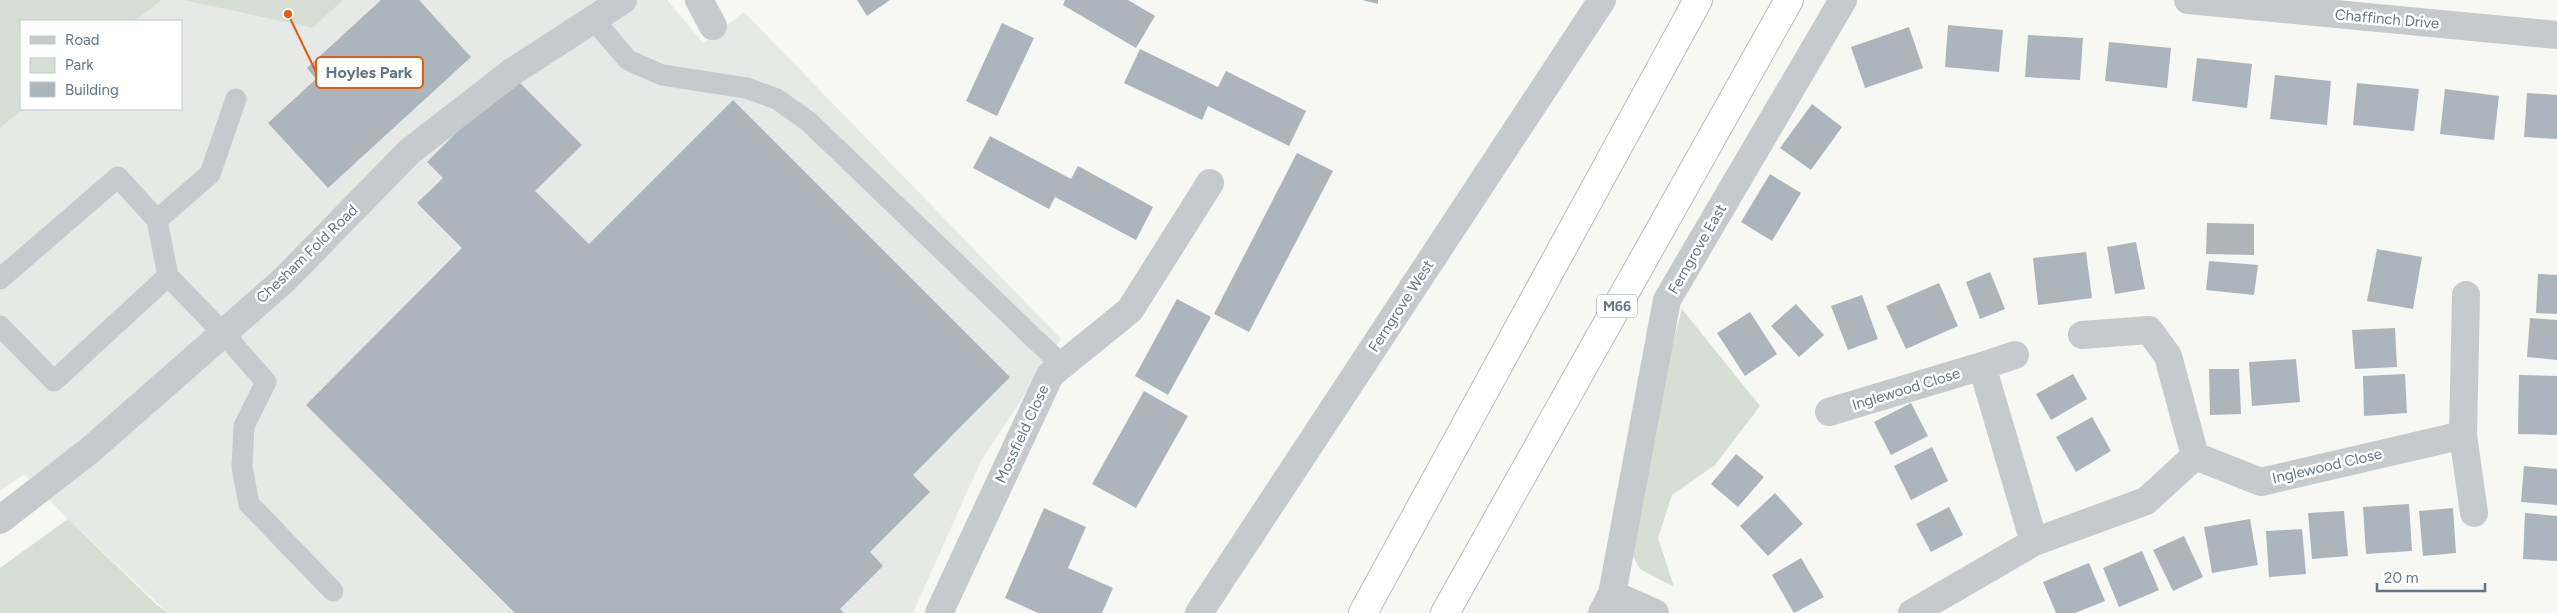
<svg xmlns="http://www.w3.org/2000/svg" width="2557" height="613" font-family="Figtree,sans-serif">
  <rect width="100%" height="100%" fill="#f7f7f3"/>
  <!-- built -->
  <path fill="#e7e9e7" d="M162 0H182L313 28 343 0H667L703 43 744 12 1061 339 980 463 913 613H168L68 519 24 474 0 491V128L24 109H181V21H135Z"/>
  <!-- green -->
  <path fill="#d7dfd4" d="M0 0H162L135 21H21V109H24L0 128Z
    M182 0H343L313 28Z
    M1682 309 1760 406 1715 465 1672 495 1658 538 1674 587 1640 569 1629 549 1666 368Z
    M68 519 157 605 168 613H0V568Z"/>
  <!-- building -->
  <path fill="#acb5bb" d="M381 0H419L471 57 328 188 268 123 316 79 307 68Z
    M857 0H890L867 16Z
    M1065 0H1128L1155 16 1136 48 1063 5Z
    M1362 0H1378V4Z
    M1002 23 1034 38 997 116 966 101Z
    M1948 25 2003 30 1999 72 1945 67Z
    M1909 27 1923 68 1865 88 1851 47Z
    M2028 35 2083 38 2080 80 2025 77Z
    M2109 42 2171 48 2167 88 2105 81Z
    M1140 49 1218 87 1226 71 1306 111 1289 146 1208 106 1202 120 1124 83Z
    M2197 58 2252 64 2247 108 2192 101Z
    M2275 75 2331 81 2327 125 2270 119Z
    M513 76 582 145 535 191 589 244 733 100 1010 377 913 475 930 492 870 552 883 566 840 609 844 613H515L306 405 462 248 417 203 443 178 427 162Z
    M2357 83 2419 89 2414 131 2353 125Z
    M2445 89 2499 96 2494 140 2440 134Z
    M2527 93 2557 95V139L2524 137Z
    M1812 104 1842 127 1811 170 1780 148Z
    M990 136 1071 179 1078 166 1153 207 1136 240 1055 197 1049 209 973 168Z
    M1297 153 1333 171 1249 332 1214 314Z
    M1770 174 1801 193 1772 241 1741 222Z
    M2207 223 2254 224V255L2206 254Z
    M2136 242 2145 289 2115 294 2107 247Z
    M2377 249 2422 257 2413 309 2367 301Z
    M2086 252 2092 298 2038 305 2033 258Z
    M2209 261 2258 265 2254 295 2206 290Z
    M1990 272 2005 309 1980 319 1966 282Z
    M2538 274 2557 275V314L2536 313Z
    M1939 283 1958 326 1906 349 1886 306Z
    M1862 295 1878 339 1848 350 1831 306Z
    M1177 299 1211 317 1168 395 1135 376Z
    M1796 304 1824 335 1799 357 1771 326Z
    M1750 312 1777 354 1745 376 1717 333Z
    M2530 318 2557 320V360L2527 357Z
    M2395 328 2397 367 2355 369 2352 330Z
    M2296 359 2300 402 2252 406 2249 362Z
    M2209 369H2239L2241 414 2210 415Z
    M2073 374 2087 399 2051 420 2036 394Z
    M2405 374 2407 413 2364 416 2363 376Z
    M2519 375 2557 376V435L2518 434Z
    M1144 391 1188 416 1136 508 1092 484Z
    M1911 403 1928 436 1891 455 1874 422Z
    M2092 417 2111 451 2076 472 2056 437Z
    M1932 447 1948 481 1911 500 1894 466Z
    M1736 454 1764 477 1738 507 1711 484Z
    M2524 466 2557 469V505L2521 502Z
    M1775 493 1803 524 1768 556 1740 526Z
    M2409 504 2412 551 2366 554 2363 507Z
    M1949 507 1963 535 1931 552 1916 524Z
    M1044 508 1086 527 1068 568 1113 588 1102 613H1038L1005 598Z
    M2453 508 2456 553 2423 556 2419 511Z
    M2344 511 2348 556 2312 559 2308 513Z
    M2525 513 2557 516V561L2523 559Z
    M2250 519 2258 565 2212 573 2204 527Z
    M2302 529 2306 574 2269 577 2266 531Z
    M2184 536 2203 577 2173 591 2153 550Z
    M2142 551 2159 590 2119 607 2103 568Z
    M1801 558 1824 597 1794 613 1772 575Z
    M2089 563 2105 601 2075 613H2056L2043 582Z"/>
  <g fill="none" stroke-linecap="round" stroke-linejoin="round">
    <defs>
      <path id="highway" d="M1363 613 1698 0
        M1445 613 1789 0"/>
    </defs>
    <!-- highway casing -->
    <use href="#highway" stroke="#b8bcbf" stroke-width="30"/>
    <!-- lane -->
    <path stroke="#c6cacd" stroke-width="21" d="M592 18 628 60 662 75 746 88 777 99 809 122 1062 365
      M157 220 210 174 236 99
      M0 279 118 177 157 220 168 276 223 333 266 382 244 426 242 467 249 504 333 591
      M0 326 54 381 168 276"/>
    <!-- street -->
    <path stroke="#c6cacd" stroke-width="28" d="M699 0 713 26
      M2188 0 2557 35
      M2466 295 2463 435 2474 513
      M2082 335 2149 330 2168 356 2195 456
      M1982 366 2015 355
      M1829 412 1982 366 2034 542
      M0 520 89 451 284 280 410 151 512 72 623 0
      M1612 594 1655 613
      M939 613 1050 375 1130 310 1210 183
      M1199 613 1602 0
      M1602 613 1612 594 1667 300 1843 0
      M1912 613 2034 542 2146 501 2195 456 2261 482 2463 435"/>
    <!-- highway -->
    <use href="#highway" stroke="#fff" stroke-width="28"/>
  </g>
  <g text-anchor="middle" stroke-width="5" stroke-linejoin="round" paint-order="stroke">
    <!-- shield labels -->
    <rect fill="#fff" stroke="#929fab" stroke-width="1" x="1597" y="294.5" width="40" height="23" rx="4"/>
    <g font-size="14" font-weight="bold" fill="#637687">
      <text x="1617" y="311">M66</text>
    </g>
    <!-- street labels -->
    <g font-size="15" fill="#637687" stroke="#fff">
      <text transform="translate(2387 19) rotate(5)" y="5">Chaffinch Drive</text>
      <text transform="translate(1697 249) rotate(-60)" y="5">Ferngrove East</text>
      <text transform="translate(307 254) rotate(-44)" y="5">Chesham Fold Road</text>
      <text transform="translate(1401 306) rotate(-57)" y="5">Ferngrove West</text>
      <text transform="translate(1906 389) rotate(-17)" y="5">Inglewood Close</text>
      <text transform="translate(1022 434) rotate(-65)" y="5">Mossfield Close</text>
      <text transform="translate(2327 466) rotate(-13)" y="5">Inglewood Close</text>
    </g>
  </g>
  <!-- callouts -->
  <path fill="none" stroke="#e8590c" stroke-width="2" d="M288 14L316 72"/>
  <circle fill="#e8590c" stroke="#fff" stroke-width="2" cx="288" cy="14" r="5"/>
  <rect fill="#fff" stroke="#e8590c" stroke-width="2" x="316" y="57" width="107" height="31" rx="5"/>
  <g font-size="16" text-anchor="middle" font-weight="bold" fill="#637687">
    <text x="369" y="78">Hoyles Park</text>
  </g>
  <!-- legend -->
  <rect x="20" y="20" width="162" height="90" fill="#ffffff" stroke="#c1c8cf"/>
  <rect x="30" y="36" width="25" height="8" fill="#c6cacd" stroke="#c1c8cf"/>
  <text x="65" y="45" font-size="15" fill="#637687">Road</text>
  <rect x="30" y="58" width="25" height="15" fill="#d7dfd4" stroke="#c1c8cf"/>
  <text x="65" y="70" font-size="15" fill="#637687">Park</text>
  <rect x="30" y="82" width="25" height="15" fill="#acb5bb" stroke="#c1c8cf"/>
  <text x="65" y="95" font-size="15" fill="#637687">Building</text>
  <!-- scale -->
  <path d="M2377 583v8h108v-8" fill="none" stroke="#637687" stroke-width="2.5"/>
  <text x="2384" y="583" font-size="15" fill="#637687" stroke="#ffffff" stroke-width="4" paint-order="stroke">20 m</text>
</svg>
